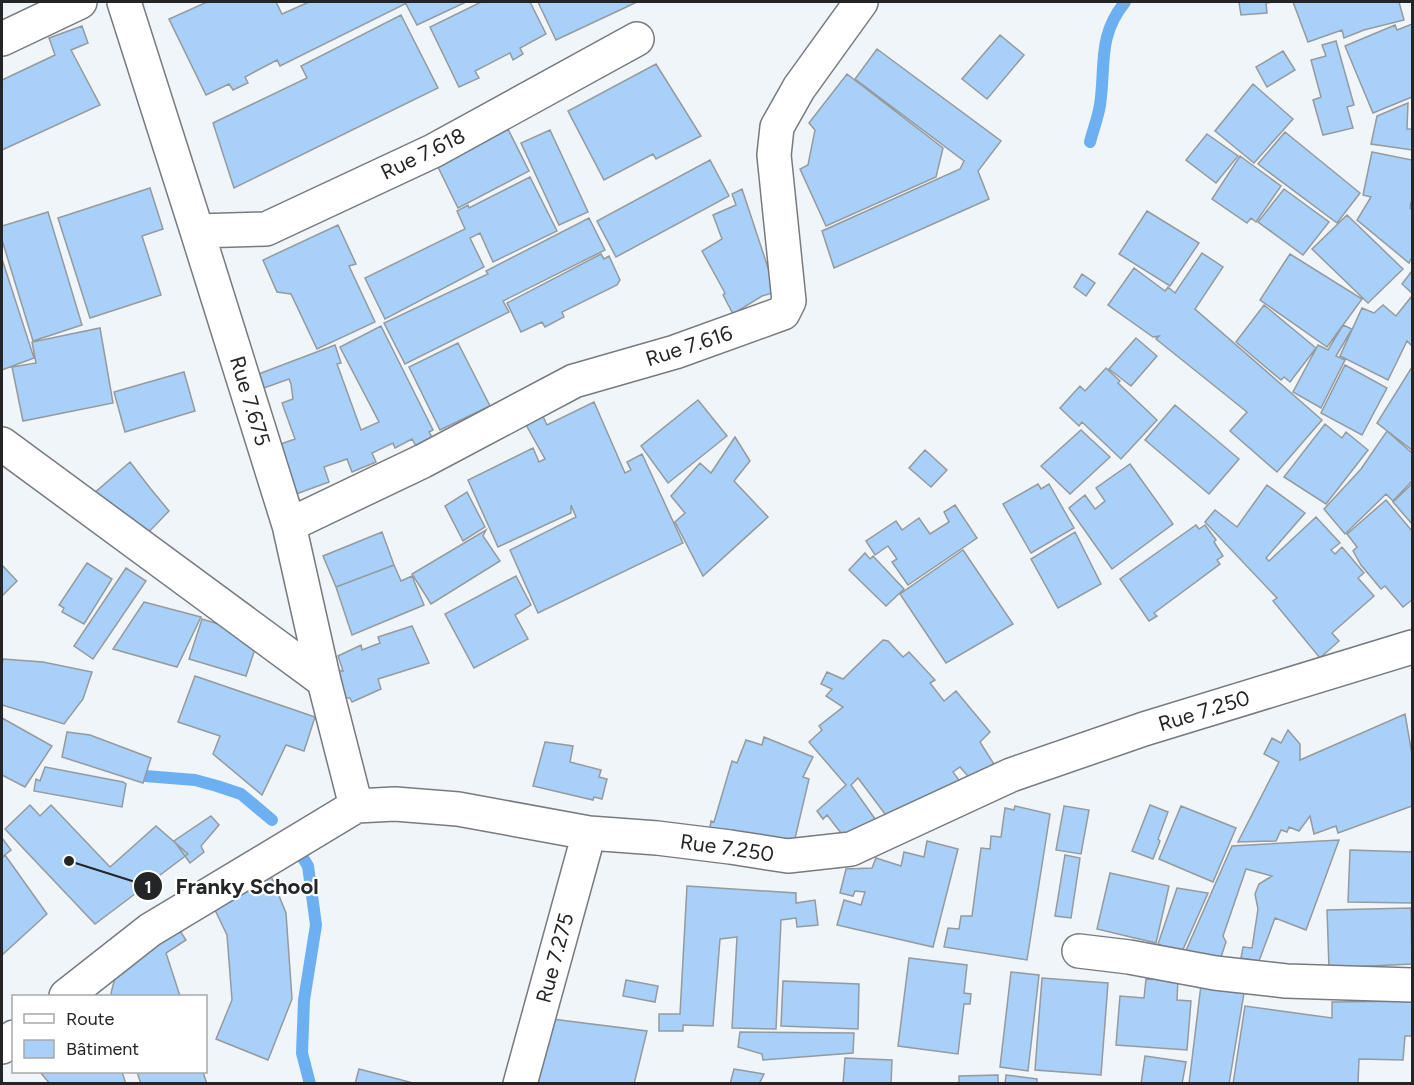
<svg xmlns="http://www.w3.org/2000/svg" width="1414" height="1085" font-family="Figtree,sans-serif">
  <rect width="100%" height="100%" fill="#f0f5fa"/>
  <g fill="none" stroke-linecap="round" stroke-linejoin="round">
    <!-- stream -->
    <path stroke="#6cb0f1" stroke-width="12" d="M1090 142C1093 130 1098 118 1100 105 1106 65 1097 37 1125 2
      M145 776 195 780 217 786 241 794 272 820
      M294 844 308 866 316 925 304 1000 302 1053 310 1084"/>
  </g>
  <!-- building -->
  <path fill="#a8d0f8" stroke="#959a9f" stroke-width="1.5" d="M207 2H276L282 14 309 2H404L405 4 280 66 277 60 245 77 248 83 233 90 229 84 206 95 169 19Z
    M405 2H466L417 25Z
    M481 2H530L546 34 520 48 523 54 513 60 510 53 475 71 479 78 459 87 430 27Z
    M538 2H637L556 40Z
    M1239 2H1273L1266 3 1267 13 1241 15Z
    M1293 2H1399L1404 20 1364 30 1344 38 1342 30 1308 42Z
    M401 15 438 88 234 188 213 123 307 78 301 66Z
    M1412 24V97L1373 113 1345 46 1395 25 1397 30Z
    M82 26 88 43 71 50 100 105 2 150V80L55 55 49 38Z
    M1000 35 1024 55 987 99 962 79Z
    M1336 41 1354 105 1347 107 1353 128 1323 135 1313 100 1321 97 1311 60 1326 56 1322 45Z
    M877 49 1001 141 978 171 989 199 834 268 822 231 960 169 964 161 855 79Z
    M1283 51 1295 70 1267 87 1256 67Z
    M656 64 701 136 656 159 653 154 604 180 568 111Z
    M847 74 943 148 936 177 826 226 800 169 808 165 815 130 809 123Z
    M1253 84 1293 119 1254 163 1215 131Z
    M1408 103 1407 129H1412V150L1371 144 1377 116Z
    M508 129 529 171 458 208 437 165Z
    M550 130 588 212 559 225 521 143Z
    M1285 132 1360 193 1337 223 1258 164Z
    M1207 134 1238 156 1216 183 1186 160Z
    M1372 152 1412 160V202H1411L1410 208 1412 210V257L1409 263 1357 220 1371 197 1363 195Z
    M1240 156 1281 186 1256 222 1251 218 1247 223 1212 199Z
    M710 160 729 196 616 257 597 221Z
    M530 177 557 231 493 262 480 233 470 238 484 267 385 319 365 278 465 229 457 211 468 205 469 208Z
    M150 188 163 229 142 236 161 295 90 318 58 218Z
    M742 189 776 292 762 296 733 314 723 295 725 293 702 251 722 239 713 215 736 205 732 194Z
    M1284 189 1329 222 1303 255 1258 222Z
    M1147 211 1199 243 1170 286 1119 254Z
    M48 212 82 325 33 341 2 240V226Z
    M1347 215 1403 269 1368 303 1312 249Z
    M589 218 605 250 503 301 509 312 405 364 384 323 488 274 486 271Z
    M338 225 356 264 349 266 375 322 317 349 291 294 277 292 263 260Z
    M1202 253 1223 267 1195 309 1322 420 1277 472 1230 431 1247 412 1156 339 1159 336 1153 337 1108 305 1134 268 1165 291 1168 287 1175 293Z
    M601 254 604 259 609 256 620 280 617 285 562 312 564 317 545 327 542 322 521 332 507 303Z
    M1290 254 1362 299 1327 347 1260 300Z
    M2 259 34 358 2 370Z
    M1412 271V293L1402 284Z
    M1082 274 1095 283 1086 296 1074 287Z
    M1412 296V346L1407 341 1388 380 1340 356 1362 308 1374 313 1383 305 1396 316Z
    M1264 305 1316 348 1290 382 1284 377 1281 380 1236 342Z
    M1343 325 1352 329 1336 356 1345 360 1321 408 1293 392 1318 345 1328 350Z
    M381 326 433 430 429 432 433 439 417 448 412 439 395 448 393 443 372 453 376 462 352 472 347 459 324 467 329 482 296 494 278 445 295 439 282 403 293 399 291 384 289 379 261 389 256 375 335 345 341 363 337 364 361 430 379 422 340 347Z
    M100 328 113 403 23 421 12 367 36 363 32 342Z
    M1136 338 1157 356 1131 386 1109 369Z
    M458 343 490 406 440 430 409 367Z
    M1345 365 1387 388 1362 435 1321 413Z
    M1412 367V450L1377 423Z
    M1106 368 1120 381 1118 383 1157 420 1121 459 1082 422 1079 426 1060 408 1080 386 1085 391Z
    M184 372 195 411 125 432 114 392Z
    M698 400 727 436 668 483 641 446Z
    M594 402 625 473 631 470 627 462 642 454 683 543 538 613 510 550 576 517 571 505V513L498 547 468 480 533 448 539 462 545 459 525 423 542 414 547 425Z
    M1175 405 1239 459 1209 494 1145 440Z
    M1325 424 1342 438 1346 432 1368 450 1326 504 1284 477Z
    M1081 430 1110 457 1070 494 1041 466Z
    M1387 431 1412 453V481L1393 501 1386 494 1345 534 1324 509 1361 469Z
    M735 437 750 461 734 481 768 517 703 576 675 522 685 513 671 496 700 463 711 473Z
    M925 450 947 470 931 487 909 468Z
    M130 462 150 488 169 511 142 539 93 494Z
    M1130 464 1173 524 1112 569 1069 508 1085 495 1095 509 1105 501 1096 488Z
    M1038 484 1041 489 1049 484 1074 528 1031 553 1003 504Z
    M1412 484V524L1393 502Z
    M1267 485 1305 513 1266 558 1269 561 1316 517 1340 543 1331 550 1335 554 1342 547 1364 573 1358 578 1374 596 1332 633 1339 641 1320 658 1273 601 1277 598 1205 522 1215 510 1237 527Z
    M467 492 485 527 463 541 445 506Z
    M1386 500 1412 531V600L1403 607 1385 586 1381 589 1361 565 1353 551 1357 547 1347 534Z
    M955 505 977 538 908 585 892 562 897 559 888 546 875 555 866 541 896 521 902 530 919 518 930 534 949 522 944 512Z
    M1196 525 1199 529 1205 525 1216 540 1214 542 1223 556 1217 560 1220 564 1154 613 1157 616 1149 621 1120 579Z
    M486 530 483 536 500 561 431 604 412 574Z
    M382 532 394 565 336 587 323 556Z
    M1075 532 1101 584 1058 608 1031 559Z
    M963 550 1013 624 946 663 900 594Z
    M865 553 870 559 873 556 904 589 886 606 849 570Z
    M87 563 112 579 84 624 62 612 64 608 59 605Z
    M2 565 17 581 2 596Z
    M394 565 401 581 412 576 424 605 352 635 336 587Z
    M126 568 146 581 93 659 74 646Z
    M516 576 531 605 515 615 528 639 474 668 445 614Z
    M144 602 201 617 177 667 113 649Z
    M202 619 259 637 246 676 189 659Z
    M412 626 429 663 378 679 381 689 352 702 350 698H342L335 670 343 671 338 656 361 645 362 650 380 643 378 637Z
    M883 640 888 641 903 657 909 652 935 680 930 683 944 701 956 691 990 732 980 742 997 769 974 783 960 767 953 772 961 783 947 793 943 788 891 822 858 778 851 785 878 823 848 842 827 815 823 819 817 811 846 785 809 742 822 730 819 726 843 707 826 696 832 689 821 684 827 672 843 679Z
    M3 659 43 662 92 672 83 699 64 724 2 705V666Z
    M195 676 315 717 304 751 286 745 262 795 213 754 220 736 178 722Z
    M1405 714 1412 754V806L1338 833 1336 826 1314 834 1310 816 1299 831 1289 827 1287 832 1281 830 1276 841 1238 842 1279 762 1264 754 1272 738 1281 743 1288 730 1300 744V760Z
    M2 718 52 746 25 787 2 775Z
    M67 732 90 735 151 758 143 783 62 757Z
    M764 737 813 757 803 777 809 779 792 851 708 840 711 821 714 822 732 761 737 763 746 740 762 745Z
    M545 742 573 746 570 762 601 770 599 777 607 779 602 799 594 797 593 800 533 786Z
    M45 767 123 782 126 784 122 807 34 791 36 779 40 781Z
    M30 805 40 816 51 805 110 867 156 826 188 854 95 924 5 829Z
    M1150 805 1168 812 1158 839 1160 841 1153 859 1132 851Z
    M1015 806 1050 814 1027 960 944 947 948 928 959 929 961 916H972L981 848 990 849 991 836 1001 837 1005 808 1014 810Z
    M1064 806 1089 810 1081 854 1056 850Z
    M1181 806 1236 828 1213 882 1159 859Z
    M211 816 219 825 201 846 204 852 190 863 174 841Z
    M2 838 11 850 2 857Z
    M1339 840 1306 930 1275 918 1259 961 1241 958 1243 947 1252 948 1258 909 1255 894 1259 884 1272 876 1246 869 1223 936 1226 942 1220 960 1184 955 1232 846Z
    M927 841 958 849 933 947 837 925 844 900 861 905 865 892 855 891 853 896 840 893 846 869 872 868 876 858 901 866 904 852 924 857Z
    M1350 850 1412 852V903L1348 902Z
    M5 855 47 914 2 955V858Z
    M1065 855 1080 858 1071 918 1055 916Z
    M1110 873 1169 886 1156 943 1097 929Z
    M271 876 286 913 292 999 268 1060 216 1039 232 1000 227 935 215 910Z
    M687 886 796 893V903L815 900 818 925 797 927 796 918 781 920 776 1029 732 1028 737 937 720 939 713 1026 683 1025V1031H659V1014H680Z
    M1177 888 1208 893 1181 954 1158 944Z
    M1411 908 1412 964 1329 968 1327 910Z
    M178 928 186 940 166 953 180 996H112L111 993 115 978Z
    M909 958 967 965 964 993 971 994 970 1004H964L958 1054 898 1046Z
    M1011 972 1039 975 1028 1071 1000 1067Z
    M1042 978 1108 983 1101 1075 1035 1070Z
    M1146 979 1178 980 1177 1000 1191 1001 1187 1050 1116 1045 1120 996 1144 998Z
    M626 980 658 986 655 1002 623 996Z
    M783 981 859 984 858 1029 781 1026Z
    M1201 985 1244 993 1229 1084H1189Z
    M1412 1001V1036H1405L1403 1060 1359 1059 1358 1084H1233L1245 1006 1332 1018V1002Z
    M552 1019 647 1031 634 1084H528Z
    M740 1032 854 1033 853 1053 763 1060 762 1054 738 1047Z
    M1145 1056 1186 1062 1182 1084H1141Z
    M845 1058 892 1060 891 1084H843Z
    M359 1069 417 1084H355Z
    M734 1069 764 1074 759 1084H730Z
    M40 1072H122L126 1084H50Z
    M137 1072H203L207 1084H141Z
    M998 1075V1084H959V1076Z
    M1006 1075 1037 1079V1084H1005Z"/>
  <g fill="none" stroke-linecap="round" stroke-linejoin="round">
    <defs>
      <path id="minor" d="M124 2 197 231 289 525 324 681 356 806
        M2 39 80 2
        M197 231 266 229 433 151 637 39
        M2 444 324 681
        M289 525 423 461 574 381 675 352 783 313 789 301 774 155 777 127 799 88 861 2
        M1079 951 1129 957 1215 973 1286 981 1412 985
        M66 996 150 930 356 806 395 804 458 809 589 833 657 838 730 847 788 856 851 849 1011 775 1144 729 1412 647
        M2 1047 14 1037
        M520 1084 589 833"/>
    </defs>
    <!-- minor casing -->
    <use href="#minor" stroke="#777b80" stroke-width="36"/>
    <!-- minor -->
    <use href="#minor" stroke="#fff" stroke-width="33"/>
  </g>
  <g text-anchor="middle" stroke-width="4.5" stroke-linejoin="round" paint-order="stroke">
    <!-- street labels -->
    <g font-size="21" fill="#232527" stroke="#fff">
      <text transform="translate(423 154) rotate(-26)" y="7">Rue 7.618</text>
      <text transform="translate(689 346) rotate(-18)" y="7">Rue 7.616</text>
      <text transform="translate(250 401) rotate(73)" y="7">Rue 7.675</text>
      <text transform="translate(1204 711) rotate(-17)" y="7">Rue 7.250</text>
      <text transform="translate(727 848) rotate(8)" y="7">Rue 7.250</text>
      <text transform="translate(555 958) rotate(-75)" y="7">Rue 7.275</text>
    </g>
  </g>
  <!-- callouts -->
  <path fill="none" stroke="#232527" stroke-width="2" d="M69 861L148 886"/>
  <g fill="#232527" stroke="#fff" stroke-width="2">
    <circle cx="69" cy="861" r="6"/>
    <circle cx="148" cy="886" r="15"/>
  </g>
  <g font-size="18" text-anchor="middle" font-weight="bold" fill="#fff">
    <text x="148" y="893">1</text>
  </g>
  <g font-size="22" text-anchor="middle" font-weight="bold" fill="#232527" stroke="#fff" stroke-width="4.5" stroke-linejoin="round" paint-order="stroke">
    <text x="247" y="894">Franky School</text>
  </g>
  <!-- border -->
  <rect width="1414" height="1085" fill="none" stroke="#232527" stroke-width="6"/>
  <!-- legend -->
  <rect x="12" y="995" width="195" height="78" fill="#ffffff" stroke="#a7a8a9" stroke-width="1.5"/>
  <rect x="24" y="1014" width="30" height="9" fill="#ffffff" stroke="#a7a8a9" stroke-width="1.5"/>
  <text x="66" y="1025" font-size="18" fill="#232527">Route</text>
  <rect x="24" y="1040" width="30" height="18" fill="#a8d0f8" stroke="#a7a8a9" stroke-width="1.5"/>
  <text x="66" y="1055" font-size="18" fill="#232527">Bâtiment</text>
</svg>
